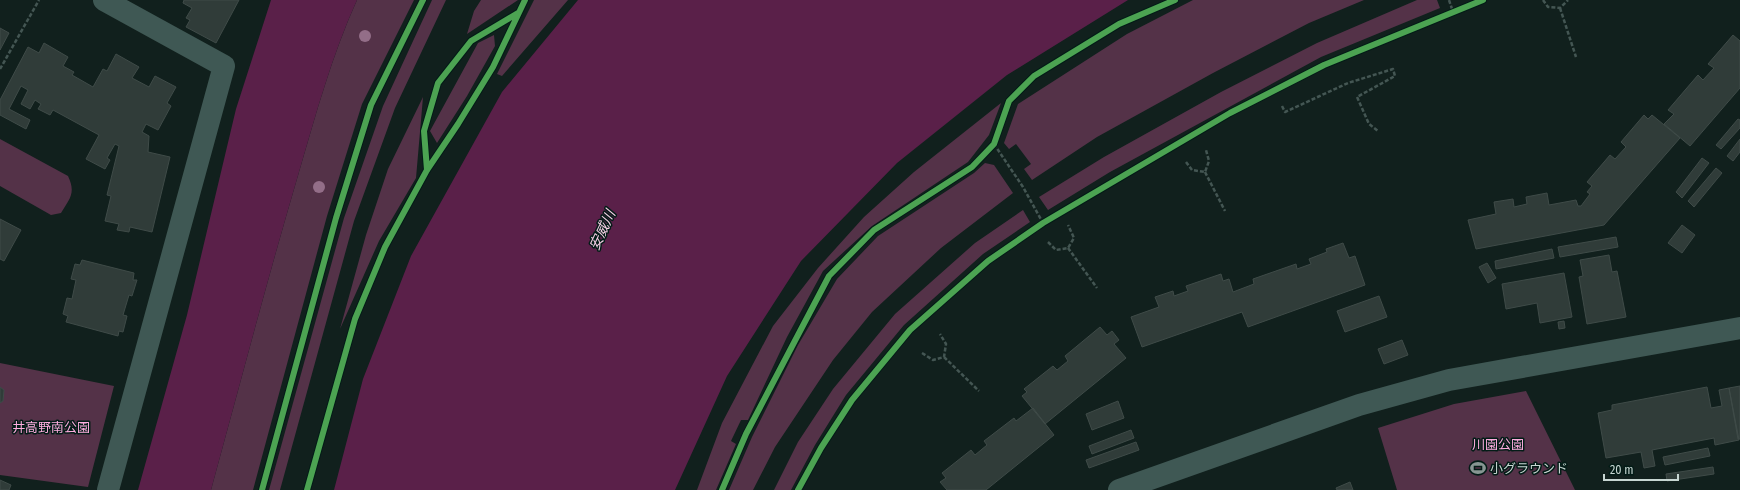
<svg xmlns="http://www.w3.org/2000/svg" width="1740" height="490" font-family="'Fira Sans Condensed','Noto Sans JP',sans-serif">
  <rect width="100%" height="100%" fill="#11201d"/>
  <!-- green -->
  <path fill="#543248" d="M357 0H414L362 104 327 216 253 490H211C240 384 268 277 299 172 316 114 332 55 357 0Z
    M432 0H446L395 108 354 221 280 490H269L344 218 383 106Z
    M481 0H518L467 34 474 11Z
    M534 0H568L502 76 497 74Z
    M1193 0H1364L1309 23 1213 73 1097 137 1032 180 1024 169 1031 164 1016 144 1009 149 1004 143 1018 104 1127 34Z
    M1417 0H1437L1440 8 1321 57 1110 172 1048 210 1039 197 1104 157 1221 92 1317 43Z
    M494 35 495 46 467 96 437 143 430 131 478 43Z
    M423 97 416 178 379 241 340 329 366 235 388 169Z
    M1001 103 989 135 968 162 872 226 823 271 787 337 748 420H741L731 441 736 444 716 490H697L722 423 773 326 818 268 864 217 914 172Z
    M0 139 68 176C76 193 70 198 61 213L51 215 0 186Z
    M985 163 994 165 1013 193 941 248 872 312 833 360 775 447 753 490H729L752 437 798 345 837 279 878 236 974 173Z
    M1023 210 1030 222 983 254 904 325 846 395 815 445 791 490H774L798 442 833 389 895 314 975 243Z
    M0 363 114 386 88 487 0 475Z
    M1526 391 1575 490H1397L1378 428 1454 404Z"/>
  <!-- water -->
  <path fill="#5a2049" d="M271 0H357C332 55 316 114 299 172 268 277 240 384 211 490H138L187 315 236 109Z
    M578 0H1128L1007 75 897 163 801 261 727 376 675 490H334L363 379 411 256 502 92Z"/>
  <!-- building -->
  <path fill="#303c39" stroke="#3f4b48" d="M184 0H239L216 43 186 27 190 20 186 18 192 8 183 3Z
    M0 28 9 33 0 50Z
    M1733 35 1740 41V88L1690 146 1664 124 1674 114 1668 110 1698 75 1703 80 1714 68 1708 64Z
    M44 43 68 57 63 66 74 72 72 75 93 87 103 69 107 71 116 54 139 67 132 78 149 87 155 76 176 87 167 103 171 106 158 130 146 124 142 132 149 136 148 152 170 157 152 232 130 227 129 232 117 230 119 224 105 221 111 196 107 195 119 146 115 144 107 158 110 160 105 169 86 159 99 135 53 110 50 115 38 109 41 104 35 100 30 109 21 104 28 90 21 86 9 109 30 120 26 129 0 115V100L28 47 39 53Z
    M1644 115 1648 119 1652 115 1680 138 1604 225 1476 249 1468 220 1496 214 1494 202 1513 199 1514 207 1527 204 1526 197 1547 193 1549 205 1576 200 1578 206H1581L1590 194 1587 192 1592 186 1587 182 1610 155 1615 159 1626 147 1621 142Z
    M1738 119 1740 120V128L1721 149 1716 145Z
    M1740 139V152L1733 161 1727 156Z
    M1702 158 1709 163 1682 198 1676 192Z
    M1716 168 1722 173 1694 207 1688 201Z
    M0 219 21 230 4 261 0 259Z
    M1682 225 1695 235 1682 253 1668 243Z
    M1616 237 1618 247 1560 257 1558 247Z
    M1343 243 1349 258 1355 256 1365 285 1248 327 1242 312 1142 347 1131 317 1159 307 1155 297 1173 291 1174 296 1188 291 1186 286 1221 274 1223 281 1229 279 1233 292 1254 284 1253 279 1296 264 1297 269 1311 264 1309 259 1327 252 1326 249Z
    M1552 249 1554 258 1496 269 1495 261Z
    M1609 255 1612 272 1617 271 1626 317 1587 324 1579 277 1583 276 1580 260Z
    M82 260 134 273 133 280H137L132 296 129 295 123 315 127 316 123 332 119 331 118 336 66 322 68 316 63 314 67 298 72 299 76 280 71 279 75 264 80 265Z
    M1487 263 1496 278 1488 283 1479 267Z
    M1564 273 1572 317 1540 323 1537 303 1506 309 1502 284Z
    M1379 296 1387 317 1345 332 1337 311Z
    M1564 321 1565 328 1559 329 1558 322Z
    M1100 327 1107 335 1112 331 1119 340 1114 344 1126 358 1045 424 1022 396 1027 392 1024 389 1053 366 1057 370 1068 361 1065 356Z
    M1402 340 1408 355 1384 364 1378 349Z
    M1740 386V439H1738L1729 388Z
    M0 387 4 390 3 401 0 403Z
    M1707 387 1711 408 1722 406 1719 390 1729 388 1739 440 1715 445 1714 438 1652 450 1655 466 1644 468 1641 452 1606 458 1598 413 1612 410V405Z
    M1118 401 1124 418 1092 430 1086 414Z
    M1033 408 1054 435 986 490H947L940 482 946 478 942 473 971 450 975 455 987 445 984 441 1014 418 1016 421Z
    M1131 430 1134 438 1092 454 1089 446Z
    M1136 442 1139 450 1089 468 1086 460Z
    M1708 448 1710 456 1665 465 1663 457Z
    M1713 467 1714 474 1667 481 1666 474Z
    M0 480 11 485 9 490H0Z
    M1350 482 1353 490H1337L1336 488Z"/>
  <g fill="none" stroke-linecap="round" stroke-linejoin="round">
    <!-- path -->
    <path stroke="#445653" stroke-width="2.5" stroke-dasharray="4 2" stroke-linecap="butt" d="M1449 0 1453 12
      M1543 0 1548 7 1560 8 1568 0
      M1560 8 1576 57
      M0 69 39 0
      M1282 106 1285 112 1348 83 1393 69 1395 76 1357 97 1369 124 1378 131
      M994 144 1023 187 1043 223
      M1186 162 1192 170 1205 172 1209 161 1206 150
      M1205 172 1225 211
      M1048 242 1056 250 1068 248 1074 238 1068 225
      M1068 248 1097 288
      M922 353 933 360 944 357 946 344 940 334
      M944 357 979 391"/>
    <!-- minor -->
    <path stroke="#3f5854" stroke-width="22" d="M104 0 224 66 108 490
      M1119 490 1359 405 1449 380 1740 328"/>
    <defs>
      <path id="cycleway" d="M427 170 424 131 438 83 471 41 518 13
        M262 490 336 218 371 105 423 0
        M307 490 355 319 385 247 427 170 458 124 493 67 525 0
        M722 490 746 434 829 276 874 230 972 167 994 144 1009 101 1034 76 1119 24 1175 0
        M798 490 821 448 852 400 910 330 988 261 1043 223 1230 113 1324 65 1483 0"/>
    </defs>
    <!-- cycleway casing -->
    <use href="#cycleway" stroke="#031c17" stroke-width="8"/>
    <!-- cycleway -->
    <use href="#cycleway" stroke="#4ca352" stroke-width="6"/>
  </g>
  <!-- trees -->
  <g fill="#936e88">
    <circle cx="365" cy="36" r="6"/>
    <circle cx="319" cy="187" r="6"/>
  </g>
  <!-- icons -->
  <defs>
    <symbol id="stadium-bare" viewBox="-9 -9 18 18"><path d="M0-5a6.5 5 0 1 0 0 10a6.5 5 0 1 0 0-10ZM-3.5-1.8h7v3.6h-7Z" fill="#879693" stroke="#031c17" stroke-width="2.5" paint-order="stroke"/></symbol>
  </defs>
  <g fill-rule="evenodd">
    <use href="#stadium-bare" x="1467" y="457" width="22" height="22"/>
  </g>
  <g text-anchor="middle" stroke-width="3" stroke-linejoin="round" paint-order="stroke">
    <!-- park labels -->
    <g font-size="13" fill="#fdaddf" stroke="#031c17">
      <text x="51" y="432">井高野南公園</text>
      <text x="1498" y="449">川園公園</text>
    </g>
    <!-- poi labels -->
    <g font-size="13" fill="#c7d6d2" stroke="#031c17" text-anchor="start">
      <text x="1490" y="473">小グラウンド</text>
    </g>
    <!-- water labels -->
    <g font-size="14" font-style="italic" fill="#f8cfe7" stroke="#031c17">
      <text transform="translate(602 230) rotate(-65)" y="5">安威川</text>
    </g>
  </g>
  <!-- scale -->
  <path d="M1604 474v6h74v-6" fill="none" stroke="#c7d6d2" stroke-width="2"/>
  <text x="1610" y="474" font-size="12" fill="#c7d6d2" stroke="#031c17" stroke-width="3" paint-order="stroke">20 m</text>
</svg>
